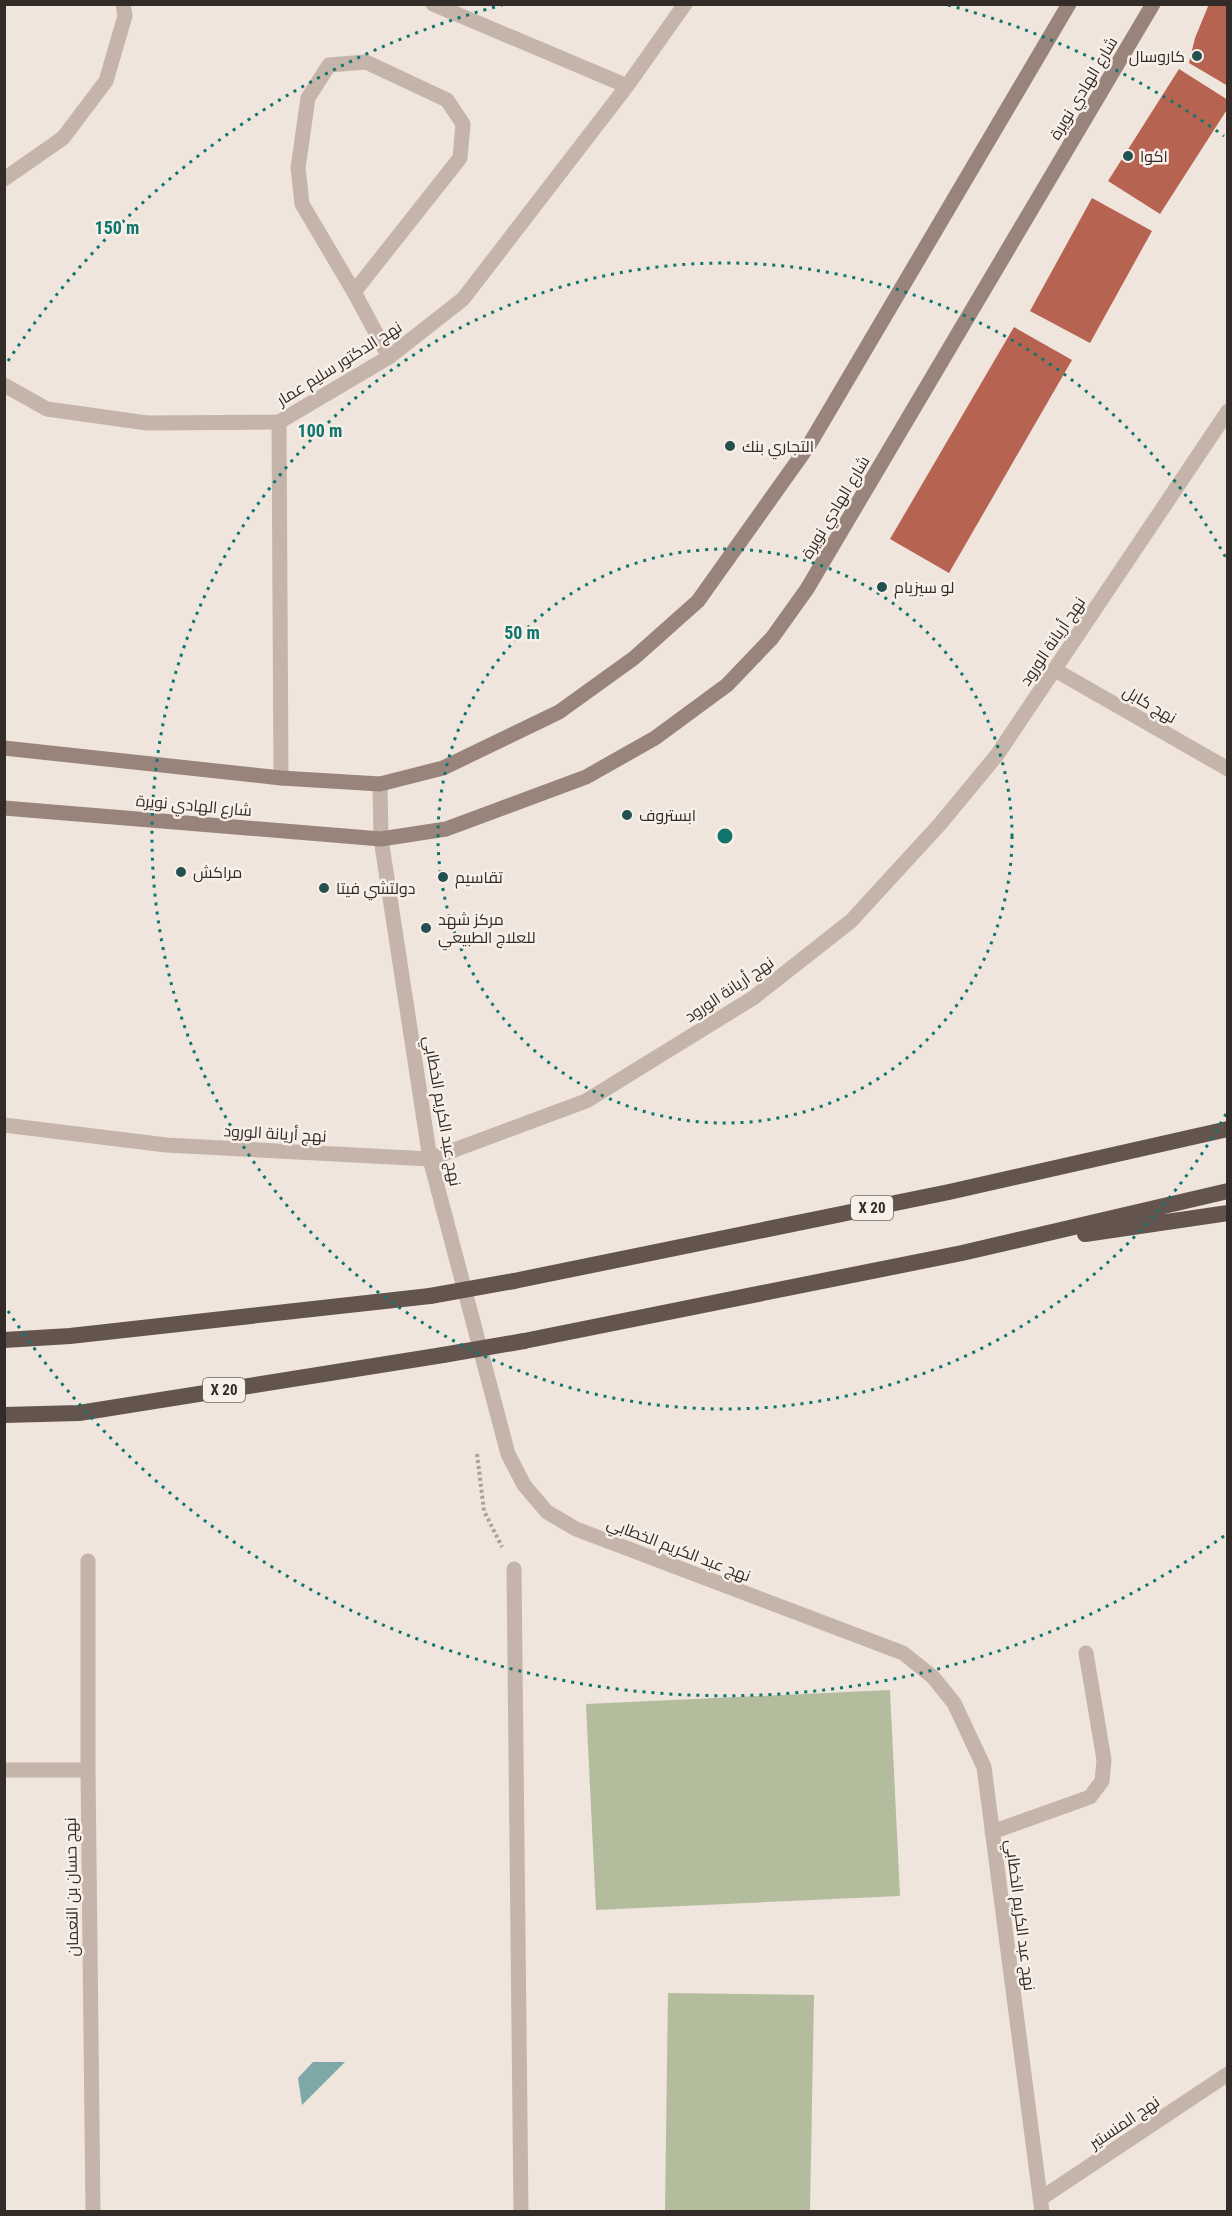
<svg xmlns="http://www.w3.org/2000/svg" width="1232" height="2216" font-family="'Roboto Condensed',Cairo,sans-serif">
  <rect width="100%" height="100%" fill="#efe5dc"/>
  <!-- grass -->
  <path fill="#b4bc9e" d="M890 1690 900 1896 596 1910 586 1704Z
    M668 1993 814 1995 810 2211H665Z"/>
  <!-- water -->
  <path fill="#7ea8a7" d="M313 2062H345L302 2105 298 2078Z"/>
  <!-- building -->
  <path fill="#b76351" d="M1209 4H1228V86L1189 63 1195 38Z
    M1179 69 1228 100V108L1160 214 1108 181Z
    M1092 198 1152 231 1090 343 1030 311Z
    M1014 327 1072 360 949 573 890 539Z"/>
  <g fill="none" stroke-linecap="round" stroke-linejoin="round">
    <!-- path -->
    <path stroke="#b19e94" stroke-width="4" stroke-dasharray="3 3" stroke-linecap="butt" d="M477 1454 484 1511 502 1547"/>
    <!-- service -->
    <path stroke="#c5b4a9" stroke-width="15" d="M354 292 460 158 463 124 447 100 366 62 329 65 308 98 298 168 302 204 354 292 389 357
      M992 1832 1090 1797 1102 1781 1104 1760 1086 1653"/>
    <!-- pedestrian -->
    <path stroke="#c5b4a9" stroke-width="15" d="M279 422 281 778"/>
    <!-- minor -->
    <path stroke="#c5b4a9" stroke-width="15" d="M433 4 627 86
      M4 179 63 138 106 81 125 16 123 4
      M4 385 47 409 147 423 279 422 389 357 463 299 627 86 685 4
      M1055 670 1228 769
      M380 784 381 839 430 1159 508 1454 524 1485 547 1512 576 1529 903 1653 933 1677 954 1703 984 1767 1042 2212
      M4 1125 166 1145 430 1159 586 1101 753 998 851 921 940 824 997 755 1228 411
      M88 1561V1770L93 2212
      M514 1569 521 2212
      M4 1770H88
      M1040 2199 1228 2074"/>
    <!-- secondary -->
    <path stroke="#99847b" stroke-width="15" d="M4 748 281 778 380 784 443 768 559 712 634 658 698 601 809 445 1069 4
      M4 808 381 839 446 829 586 777 655 738 727 685 772 638 807 589 1153 4"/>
    <!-- trunk -->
    <path stroke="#64544e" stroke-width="16" d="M1085 1234 1228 1213
      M514 1281 949 1192 1228 1129
      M4 1340 70 1336 430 1296
      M524 1341 962 1253 1228 1191
      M4 1415 79 1413 443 1355"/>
    <!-- trunk-bridge -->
    <path stroke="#64544e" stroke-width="16" d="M430 1296 514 1281
      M443 1355 524 1341"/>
  </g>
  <!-- distance rings -->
  <g fill="none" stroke="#0f766e" stroke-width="3" stroke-dasharray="3 6">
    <circle cx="725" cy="836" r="287"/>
    <path d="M1226 1114A573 573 0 1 1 1226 558"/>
    <path d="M1224 1536A860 860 0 0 1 8 1311M8 361A860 860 0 0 1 502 5M948 5A860 860 0 0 1 1224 136"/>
  </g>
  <!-- markers -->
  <g fill="#235050" stroke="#f7efe8" stroke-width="2">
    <circle cx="1197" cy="56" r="6"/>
    <circle cx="1128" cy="156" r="6"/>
    <circle cx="730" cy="446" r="6"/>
    <circle cx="882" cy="587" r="6"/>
    <circle cx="627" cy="815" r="6"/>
    <circle cx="181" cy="872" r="6"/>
    <circle cx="443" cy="877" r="6"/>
    <circle cx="324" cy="888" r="6"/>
    <circle cx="426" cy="928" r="6"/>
  </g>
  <g text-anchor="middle" stroke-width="5" stroke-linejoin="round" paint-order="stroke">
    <!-- shield labels -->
    <g fill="#f7efe8" stroke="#6e6662" stroke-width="1.5">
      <rect x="851" y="1196" width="42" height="24" rx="4.5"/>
      <rect x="203" y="1378" width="42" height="24" rx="4.5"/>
    </g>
    <g font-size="15" font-weight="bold" fill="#332b28">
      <text x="872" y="1213">X 20</text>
      <text x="224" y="1395">X 20</text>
    </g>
    <!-- poi labels -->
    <g font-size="16" fill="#332b28" stroke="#f7efe8" text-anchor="start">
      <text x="1185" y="62" text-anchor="end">كاروسال</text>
      <text x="1140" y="162">اكوا</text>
      <text x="742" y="452">التجاري بنك</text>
      <text x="894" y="593">لو سيزيام</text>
      <text x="639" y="821">ابستروف</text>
      <text x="193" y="878">مراكش</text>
      <text x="455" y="883">تقاسيم</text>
      <text x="336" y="894">دولتشي فيتا</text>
      <text x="438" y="925">مركز شهد<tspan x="438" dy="18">للعلاج الطبيعي</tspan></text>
    </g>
    <!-- street labels -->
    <g font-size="16" fill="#332b28" stroke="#f7efe8">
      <text transform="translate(1083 88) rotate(-59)" y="6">شارع الهادي نويرة</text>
      <text transform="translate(339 363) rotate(-32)" y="6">نهج الدكتور سليم عمار</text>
      <text transform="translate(835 507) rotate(-59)" y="6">شارع الهادي نويرة</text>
      <text transform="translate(1052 641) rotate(-56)" y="6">نهج أريانة الورود</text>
      <text transform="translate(1150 704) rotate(30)" y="6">نهج كابل</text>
      <text transform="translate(194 805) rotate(5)" y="6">شارع الهادي نويرة</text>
      <text transform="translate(729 989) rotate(-34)" y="6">نهج أريانة الورود</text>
      <text transform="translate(443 1111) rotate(80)" y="6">نهج عبد الكريم الخطابي</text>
      <text transform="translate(275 1133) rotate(3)" y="6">نهج أريانة الورود</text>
      <text transform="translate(679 1549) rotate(21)" y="6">نهج عبد الكريم الخطابي</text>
      <text transform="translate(71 1887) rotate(-91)" y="6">نهج حسان بن النعمان</text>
      <text transform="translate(1021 1915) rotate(83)" y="6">نهج عبد الكريم الخطابي</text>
      <text transform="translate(1124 2122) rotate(-34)" y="6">نهج المنستير</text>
    </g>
  </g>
  <circle cx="725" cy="836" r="9" fill="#0f766e" stroke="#f7efe8" stroke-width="3"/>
  <g font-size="18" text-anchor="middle" font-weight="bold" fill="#0f766e" stroke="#f7efe8" stroke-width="5" stroke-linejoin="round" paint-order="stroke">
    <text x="117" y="234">150 m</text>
    <text x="320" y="437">100 m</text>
    <text x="522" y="639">50 m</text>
  </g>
  <!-- border -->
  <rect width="1232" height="2216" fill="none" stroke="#332b28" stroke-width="12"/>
</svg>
